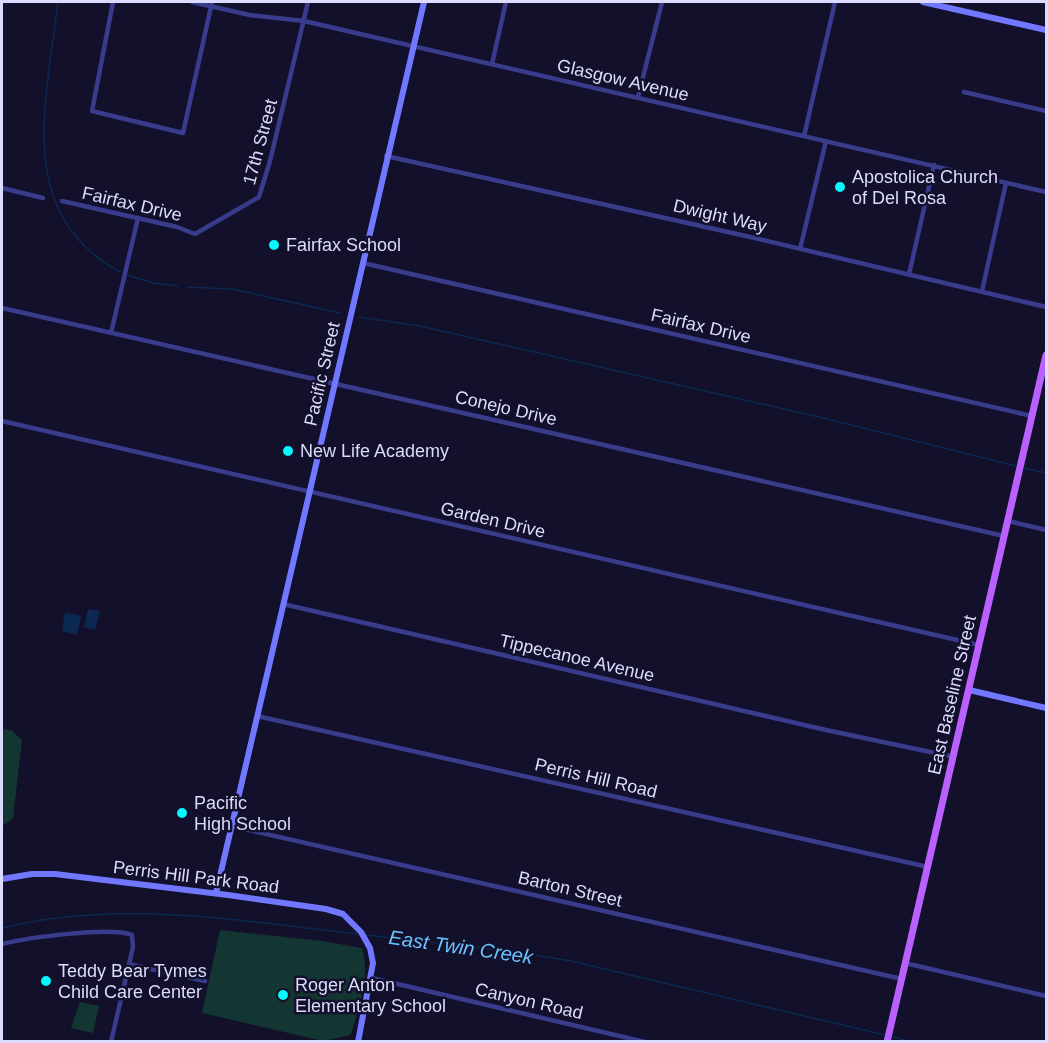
<svg xmlns="http://www.w3.org/2000/svg" width="1048" height="1043" font-family="Helvetica,sans-serif">
  <rect width="100%" height="100%" fill="#13102c"/>
  <!-- green -->
  <path fill="#133632" d="M2 729 11 730 22 740 13 818 4 825 2 824Z
    M220 930 322 941 362 948C371 977 358 1008 351 1035L323 1041 202 1013Z
    M80 1002 99 1006 93 1033 71 1028Z"/>
  <!-- water -->
  <path fill="#0b2950" d="M88 609 100 611 95 630 84 627Z
    M65 612 81 616 77 635 62 631Z"/>
  <g fill="none" stroke-linecap="round" stroke-linejoin="round">
    <!-- stream -->
    <path stroke="#0b2950" stroke-width="1.5" d="M58 2C47 99 13 214 120 272
      M127 275 153 283 178 286
      M187 287 232 289 340 313
      M359 317 420 326 823 418 1016 466
      M1024 468 1046 473
      M2 928C119 899 240 921 358 934
      M366 935 511 951 571 961 885 1035
      M893 1037 913 1042"/>
    <!-- street -->
    <path stroke="#393c8c" stroke-width="4.5" d="M113 2 92 111 183 133 212 2
      M192 2 250 15 304 21 1046 192
      M492 64 506 2
      M964 92 1046 111
      M638 97 662 2
      M804 136 835 2
      M386 156 746 236 1046 307
      M2 188 43 198
      M62 201 177 227 195 234 259 197 270 161 308 2
      M800 249 826 141
      M363 263 1032 416
      M909 274 934 165
      M982 291 1006 183
      M2 308 1004 536
      M111 333 138 218
      M2 421 979 645
      M1008 521 1046 530
      M283 604 826 730 954 757
      M257 716 928 867
      M231 826 902 979
      M2 944C26 938 111 926 132 935L133 947 111 1042
      M905 963 1046 996
      M129 964 205 981
      M372 978 645 1042"/>
    <!-- secondary -->
    <path stroke="#7178ff" stroke-width="6" d="M923 2 1046 30
      M969 690 1046 708
      M2 879 32 874H55L228 895 326 909 343 914 361 932 370 948 373 963 358 1042
      M216 893 424 2"/>
    <!-- primary -->
    <path stroke="#b961ff" stroke-width="7" d="M887 1042 1046 355"/>
  </g>
  <!-- markers -->
  <g fill="#06f7ff" stroke="#13102c" stroke-width="2">
    <circle cx="840" cy="187" r="6"/>
    <circle cx="274" cy="245" r="6"/>
    <circle cx="288" cy="451" r="6"/>
    <circle cx="182" cy="813" r="6"/>
    <circle cx="46" cy="981" r="6"/>
    <circle cx="283" cy="995" r="6"/>
  </g>
  <g text-anchor="middle" stroke-width="5" stroke-linejoin="round" paint-order="stroke">
    <!-- street labels -->
    <g font-size="18" fill="#dcdaff" stroke="#13102c">
      <text transform="translate(623 80) rotate(13)" y="6">Glasgow Avenue</text>
      <text transform="translate(260 142) rotate(-75)" y="6">17th Street</text>
      <text transform="translate(132 204) rotate(13)" y="6">Fairfax Drive</text>
      <text transform="translate(720 216) rotate(13)" y="6">Dwight Way</text>
      <text transform="translate(701 326) rotate(13)" y="6">Fairfax Drive</text>
      <text transform="translate(322 374) rotate(-77)" y="6">Pacific Street</text>
      <text transform="translate(506 408) rotate(13)" y="6">Conejo Drive</text>
      <text transform="translate(493 520) rotate(13)" y="6">Garden Drive</text>
      <text transform="translate(577 658) rotate(13)" y="6">Tippecanoe Avenue</text>
      <text transform="translate(952 695) rotate(-77)" y="6">East Baseline Street</text>
      <text transform="translate(596 778) rotate(13)" y="6">Perris Hill Road</text>
      <text transform="translate(196 877) rotate(7)" y="6">Perris Hill Park Road</text>
      <text transform="translate(570 889) rotate(13)" y="6">Barton Street</text>
      <text transform="translate(529 1001) rotate(13)" y="6">Canyon Road</text>
    </g>
    <!-- poi labels -->
    <g font-size="18" fill="#dcdaff" stroke="#13102c" text-anchor="start">
      <text x="852" y="183">Apostolica Church<tspan x="852" dy="21">of Del Rosa</tspan></text>
      <text x="286" y="251">Fairfax School</text>
      <text x="300" y="457">New Life Academy</text>
      <text x="194" y="809">Pacific<tspan x="194" dy="21">High School</tspan></text>
      <text x="58" y="977">Teddy Bear Tymes<tspan x="58" dy="21">Child Care Center</tspan></text>
      <text x="295" y="991">Roger Anton<tspan x="295" dy="21">Elementary School</tspan></text>
    </g>
    <!-- water labels -->
    <g font-size="20" font-style="italic" fill="#68c4ff" stroke="#13102c">
      <text transform="translate(461 947) rotate(8)" y="7">East Twin Creek</text>
    </g>
  </g>
  <!-- border -->
  <rect width="1048" height="1043" fill="none" stroke="#dcdaff" stroke-width="6"/>
</svg>
